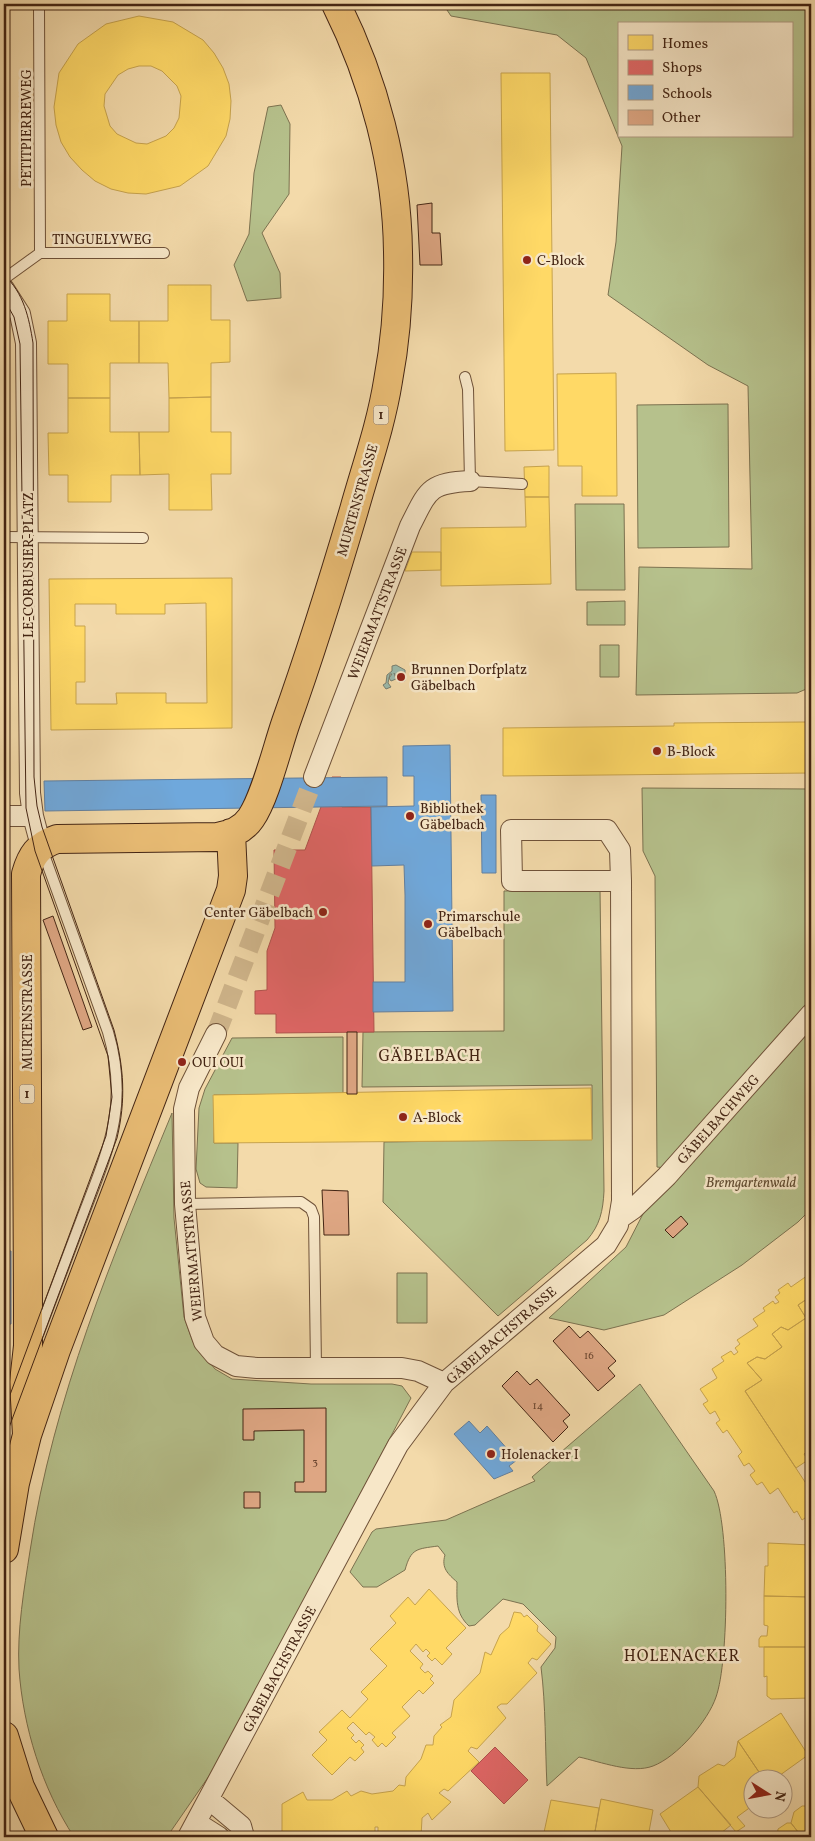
<svg xmlns="http://www.w3.org/2000/svg" width="815" height="1841" font-family="Vollkorn,serif">
  <rect width="100%" height="100%" fill="#f3daaa"/>
  <filter id="stains"><feTurbulence type="fractalNoise" baseFrequency=".004" numOctaves="4"/><feColorMatrix values="0 0 0 0 .2 0 0 0 0 .09 0 0 0 0 .02 0 0 0 .5 -.17"/></filter>
  <radialGradient id="worn" r=".72"><stop offset=".6" stop-color="#630" stop-opacity="0"/><stop offset="1" stop-color="#630" stop-opacity=".3"/></radialGradient>
  <!-- green -->
  <path fill="#b6c18c" stroke="#7c7250" fill-rule="evenodd" d="M443 4H811V687L797 693 636 695 639 567 752 569 748 386 708 365 608 295 616 242 622 146 586 58 557 35 451 16ZM619 24H791V136H619Z
    M281 105 290 124 289 194 262 233 280 273 281 298 247 301 234 265 249 234 254 173 268 107Z
    M728 404 729 547 638 548 637 405Z
    M575 504H624L625 590H576Z
    M625 601V625H587V602Z
    M600 645H619V677H600Z
    M642 788 811 789V1003L665 1168 657 1167 655 876 643 851Z
    M600 889 604 1191C603 1211 600 1225 587 1240L498 1316 383 1202 384 1142 592 1139V1085L362 1087 363 1032 504 1031V891Z
    M811 1028V1209L798 1222 742 1265 664 1315 604 1330 549 1318 626 1247 645 1210Z
    M343 1037V1094L214 1095V1143H238L237 1188 206 1187 200 1183 196 1169 199 1108 205 1089 232 1038Z
    M172 1113 174 1218 184 1317 193 1342 215 1369 232 1379 311 1384H392L402 1386 411 1398 237 1729 218 1763 171 1831 166 1837H74C42 1788 23 1727 19 1669 17 1629 24 1590 30 1551 53 1398 113 1256 172 1113Z
    M397 1273H427V1323H397Z
    M640 1384 714 1491C730 1525 729 1661 716 1697 708 1721 677 1757 653 1766 632 1774 601 1762 579 1757L547 1786C545 1746 546 1707 541 1667L555 1648 556 1637 523 1604 503 1599 475 1625 469 1626C455 1613 457 1599 457 1582 448 1574 441 1568 445 1555L438 1546C417 1549 411 1548 405 1570L377 1587H363L350 1572 372 1532 376 1529 446 1520 535 1481 532 1477Z"/>
  <!-- water -->
  <path fill="#9bbaac" stroke="#787e6f" d="M396 665 405 670V681L399 682 394 673 396 679 391 681 389 678 392 674H390L388 683 391 687 386 689 383 685 386 683 387 675 392 671V666Z"/>
  <!-- homes -->
  <path fill="#ffd966" stroke="#c7a34d" fill-rule="evenodd" d="M139 16 173 22 203 40 214 53 223 68 229 84 231 101 230 119 226 136 208 166 180 186 146 194 128 193 111 189 95 181 82 170 70 157 61 142 56 125 54 107 59 73 78 44 106 24ZM139 66H151L162 71 177 86 181 96 179 118 174 128 166 136 147 144 136 143 117 134 110 126 104 106 105 94 118 75 128 69Z
    M501 73H550L554 450 505 451Z
    M168 285H211V320H230V362L211 363V397L169 398 168 363H139V321H168Z
    M67 294H110V321H139V363H110V398H68V364H48V321H67Z
    M616 373 617 496H582V466H558L557 374Z
    M211 397V432H231V474H211L212 510H169V474L140 475 139 432H169V398Z
    M68 398H110V432H139L140 475H111V502H68V475H49L48 433H68Z
    M549 466V497H525L524 467Z
    M525 497H549L551 584 441 586V528L526 527Z
    M412 552H441V570L405 571Z
    M232 578V728L51 730 49 579ZM206 603 207 703H166V693H116L117 704H76V682H85V626H75V604H116V614H165V604Z
    M805 722H811V773L503 776V728L674 726V723Z
    M591 1088 592 1140 214 1143 213 1095Z
    M811 1273V1300L807 1299 798 1305 806 1318 788 1330 781 1327 772 1334 782 1347 765 1359 757 1357 747 1363 762 1380 745 1391 811 1491V1514L802 1520 797 1511 794 1513 778 1488 770 1494 762 1482 757 1485 750 1475 755 1471 749 1463 744 1466 738 1456 742 1452 727 1430 723 1433 716 1423 720 1420 715 1411 710 1414 703 1404 708 1401 700 1389 717 1378 712 1369 724 1361 721 1357 731 1351 734 1355 738 1352 735 1348 740 1344 737 1340 758 1326 753 1319 765 1311 763 1308 773 1301 775 1304 779 1302 775 1297 780 1293 778 1290 788 1283 791 1287Z
    M807 1299 811 1300V1452L807 1451 804 1454 808 1460 796 1468 745 1391 762 1380 747 1363 757 1357 765 1359 782 1347 772 1334 781 1327 788 1330 806 1318 798 1305Z
    M768 1543 811 1545V1597L764 1596 765 1566H768Z
    M429 1589 466 1628 446 1648 452 1654 442 1665 435 1658 432 1661 427 1656 430 1653 426 1649 423 1652 416 1644 410 1651 423 1664 420 1668 425 1673 428 1671 433 1676 430 1679 434 1683 423 1694 419 1690 402 1707 410 1716 392 1733 396 1737 386 1747 382 1743 378 1747 372 1740 375 1737 369 1732 366 1735 353 1722 347 1728 354 1735 351 1738 356 1743 359 1740 364 1745 361 1748 364 1752 355 1761 350 1757 332 1775 312 1755 327 1740 319 1732 342 1710 350 1718 368 1699 361 1692 387 1666 370 1649 396 1623 390 1616 408 1597 415 1605Z
    M764 1596 811 1597V1647H759V1639L761 1636H767L768 1626 764 1625Z
    M514 1612 521 1613 524 1617 527 1615 538 1626 537 1631 551 1644 537 1660 532 1658 528 1663 537 1673 507 1704H501L497 1707 506 1718 477 1749 471 1747 468 1751 479 1762 448 1791 444 1789 439 1793 451 1802 432 1820 428 1813 422 1818 421 1837H378V1827H375V1837H282V1804L303 1792 307 1800H332L347 1791 351 1796 361 1791 372 1794 393 1791 399 1785 405 1786 406 1777 421 1759 426 1745H433L434 1736 442 1727 440 1725 451 1717 454 1700 480 1673 485 1652 491 1655 500 1635 509 1627Z
    M764 1647H811V1698L771 1699 767 1696V1676L764 1677Z
    M781 1713 808 1755 776 1778H763L738 1741Z
    M738 1741 763 1778H752V1806L737 1817 745 1826 736 1832 698 1787 699 1776 718 1764 724 1766 735 1757Z
    M698 1787 731 1825 716 1837H674L660 1814Z
    M811 1794V1837H802L791 1823 794 1812 802 1806H807Z
    M601 1799 653 1810 648 1837H594Z
    M551 1800 599 1808 594 1837H543Z
    M787 1823H791L802 1837H777L778 1829Z"/>
  <!-- shops -->
  <path fill="#e06666" stroke="#b1524d" d="M332 777H341L342 807H371L374 1032 276 1033V1014H255V991L267 990V951L275 928 274 850H305Z
    M495 1747 528 1780 504 1804 471 1771Z"/>
  <!-- schools -->
  <path fill="#6fa8dc" stroke="#6280a0" d="M450 745 453 1011 373 1012V982H405V895L404 865 372 866 371 807 414 806V776H403V746Z
    M387 777V806L45 811 44 781Z
    M481 795H496V873H482Z
    M4 1251H11V1324L4 1325Z
    M469 1421 480 1433 487 1426 517 1460 509 1466 513 1471 494 1479 454 1434Z"/>
  <!-- building -->
  <path fill="#dfa784" stroke="#432413" d="M432 203V233H440L442 265H420L417 205Z
    M53 916 92 1027 83 1030 43 920Z
    M347 1032H357V1094H347Z
    M322 1190 348 1191 349 1235H324Z
    M681 1216 688 1224 673 1238 665 1230Z
    M569 1326 580 1338 588 1331 616 1361 608 1368 615 1376 598 1391 553 1341Z
    M517 1371 530 1385 537 1379 570 1415 563 1421 568 1427 553 1442 502 1386Z
    M326 1408V1492H295V1482H304V1430L254 1431V1440H243V1409Z
    M244 1492H260V1508H244Z"/>
  <g fill="none" stroke-linecap="round" stroke-linejoin="round">
    <!-- street-tunnel -->
    <path stroke="#d0b68c" stroke-width="20" stroke-dasharray="20 10" stroke-linecap="butt" d="M216 1034 314 777"/>
    <defs>
      <path id="lane" d="M39 4 40 253
        M40 253H164
        M4 279 40 253
        M465 377 468 389 470 481 522 484
        M4 537 143 538
        M185 1204 301 1202 311 1209 314 1217 316 1368
        M38 1335C52 1297 67 1259 81 1221 107 1152 130 1107 108 1032L42 849"/>
      <path id="street" d="M4 289 20 314 26 343 30 793 33 816 41 846
        M314 777 410 526C428 491 428 483 470 481
        M4 816H33
        M511 830H607L620 850 621 881H512Z
        M216 1034 189 1088 184 1109 185 1204 195 1317 204 1342 215 1355 236 1366 257 1368H402L418 1371 444 1383
        M620 1218 633 1209 667 1176 811 1014
        M210 1800 241 1826 244 1837
        M197 1823 219 1837
        M188 1837 398 1445 444 1383 606 1245 618 1225 622 1201 621 881"/>
      <path id="primary" d="M27 1435 24 1382 28 1346V1306L26 874C31 856 38 845 57 839L217 837C230 835 243 830 251 818 265 798 277 748 286 722 311 652 333 581 354 510 366 467 381 425 388 381 396 339 399 295 398 252 397 167 374 80 336 4
        M4 1549 15 1483 27 1435 56 1350 231 890 233 876 231 833
        M4 1736 20 1787 44 1837"/>
    </defs>
    <!-- lane casing -->
    <use href="#lane" stroke="#6f5239" stroke-width="12"/>
    <!-- street casing -->
    <use href="#street" stroke="#6f5239" stroke-width="22"/>
    <!-- primary casing -->
    <use href="#primary" stroke="#432413" stroke-width="30"/>
    <!-- lane -->
    <use href="#lane" stroke="#f7e7c8" stroke-width="10"/>
    <!-- street -->
    <use href="#street" stroke="#f7e7c8" stroke-width="20"/>
    <!-- primary -->
    <use href="#primary" stroke="#eabd75" stroke-width="28"/>
    <!-- tram -->
    <path stroke="#432413" stroke-width="1" d="M4 275C24 293 29 318 33 343L34 777 37 806 42 827 114 1030C124 1068 126 1100 117 1138L4 1441
      M4 299 14 317 20 344 26 808 35 851 108 1056 112 1097 106 1136 4 1411
      M4 1827 8 1837"/>
  </g>
  <!-- markers -->
  <g fill="#8f2418" stroke="#f7e7c8" stroke-width="2">
    <circle cx="527" cy="260" r="5"/>
    <circle cx="401" cy="677" r="5"/>
    <circle cx="657" cy="751" r="5"/>
    <circle cx="410" cy="816" r="5"/>
    <circle cx="323" cy="912" r="5"/>
    <circle cx="428" cy="924" r="5"/>
    <circle cx="182" cy="1062" r="5"/>
    <circle cx="403" cy="1117" r="5"/>
    <circle cx="491" cy="1454" r="5"/>
  </g>
  <g text-anchor="middle" stroke-width="5" stroke-linejoin="round" paint-order="stroke">
    <!-- number labels -->
    <g font-size="11" fill="#6a452f">
      <text x="589" y="1359">16</text>
      <text x="538" y="1409">14</text>
      <text x="315" y="1465">3</text>
    </g>
    <!-- shield labels -->
    <g fill="#f7e7c8" stroke="#795e49" stroke-width="1">
      <rect x="373.5" y="405.5" width="15" height="19" rx="4"/>
      <rect x="19.5" y="1084.5" width="15" height="19" rx="4"/>
    </g>
    <g font-size="12" font-weight="bold" fill="#432413">
      <text x="381" y="419">1</text>
      <text x="27" y="1098">1</text>
    </g>
    <!-- street labels -->
    <g font-size="14" fill="#432413" stroke="#f7e7c8">
      <text transform="translate(26 128) rotate(-90)" y="5">PETITPIERREWEG</text>
      <text x="102" y="244">TINGUELYWEG</text>
      <text transform="translate(357 500) rotate(-74)" y="5">MURTENSTRASSE</text>
      <text transform="translate(28 565) rotate(-90)" y="5">LE-CORBUSIER-PLATZ</text>
      <text transform="translate(377 613) rotate(-69)" y="5">WEIERMATTSTRASSE</text>
      <text transform="translate(27 1012) rotate(-90)" y="5">MURTENSTRASSE</text>
      <text transform="translate(718 1119) rotate(-48)" y="5">GÄBELBACHWEG</text>
      <text transform="translate(191 1251) rotate(-95)" y="5">WEIERMATTSTRASSE</text>
      <text transform="translate(501 1335) rotate(-41)" y="5">GÄBELBACHSTRASSE</text>
      <text transform="translate(279 1669) rotate(-62)" y="5">GÄBELBACHSTRASSE</text>
    </g>
    <!-- poi labels -->
    <g font-size="14" fill="#432413" stroke="#f7e7c8" text-anchor="start">
      <text x="537" y="265">C-Block</text>
      <text x="411" y="674">Brunnen Dorfplatz<tspan x="411" dy="16">Gäbelbach</tspan></text>
      <text x="667" y="756">B-Block</text>
      <text x="420" y="813">Bibliothek<tspan x="420" dy="16">Gäbelbach</tspan></text>
      <text x="313" y="917" text-anchor="end">Center Gäbelbach</text>
      <text x="438" y="921">Primarschule<tspan x="438" dy="16">Gäbelbach</tspan></text>
      <text x="192" y="1067">OUI OUI</text>
      <text x="413" y="1122">A-Block</text>
      <text x="501" y="1459">Holenacker I</text>
    </g>
    <!-- park labels -->
    <g font-size="14" font-style="italic" fill="#604b31" stroke="#f7e7c8">
      <text x="751" y="1187">Bremgartenwald</text>
    </g>
    <!-- quarter labels -->
    <g font-size="16" letter-spacing="1" fill="#432413" stroke="#f7e7c8">
      <text x="430" y="1061">GÄBELBACH</text>
      <text x="682" y="1661">HOLENACKER</text>
    </g>
  </g>
  <!-- margin -->
  <rect width="815" height="1841" fill="none" stroke="#f3daaa" stroke-width="20"/>
  <rect x="5" y="5" width="805" height="1831" fill="none" stroke="#432413" stroke-width="2.5"/>
  <rect x="10" y="10" width="795" height="1821" fill="none" stroke="#432413"/>
  <!-- legend -->
  <rect x="618" y="22" width="175" height="115" fill="#f7e7c8" stroke="#af9980"/>
  <rect x="628" y="35" width="25" height="15" fill="#ffd966" stroke="#af9980"/>
  <text x="662" y="48" font-size="15" fill="#432413">Homes</text>
  <rect x="628" y="60" width="25" height="15" fill="#e06666" stroke="#af9980"/>
  <text x="662" y="72" font-size="15" fill="#432413">Shops</text>
  <rect x="628" y="85" width="25" height="15" fill="#6fa8dc" stroke="#af9980"/>
  <text x="662" y="98" font-size="15" fill="#432413">Schools</text>
  <rect x="628" y="110" width="25" height="15" fill="#dfa784" stroke="#af9980"/>
  <text x="662" y="122" font-size="15" fill="#432413">Other</text>
  <!-- north arrow -->
  <g transform="translate(768 1794) rotate(101)"><circle r="24" fill="#f7e7c8" stroke="#af9980"/>
  <path d="M0-4L9 19L0 12L-9 19Z" fill="#8f2418"/>
  <text y="-8" font-size="14" font-weight="bold" text-anchor="middle" fill="#432413">N</text>
  </g>
  <rect width="100%" height="100%" filter="url(#stains)"/>
  <rect width="100%" height="100%" fill="url(#worn)"/>
</svg>
